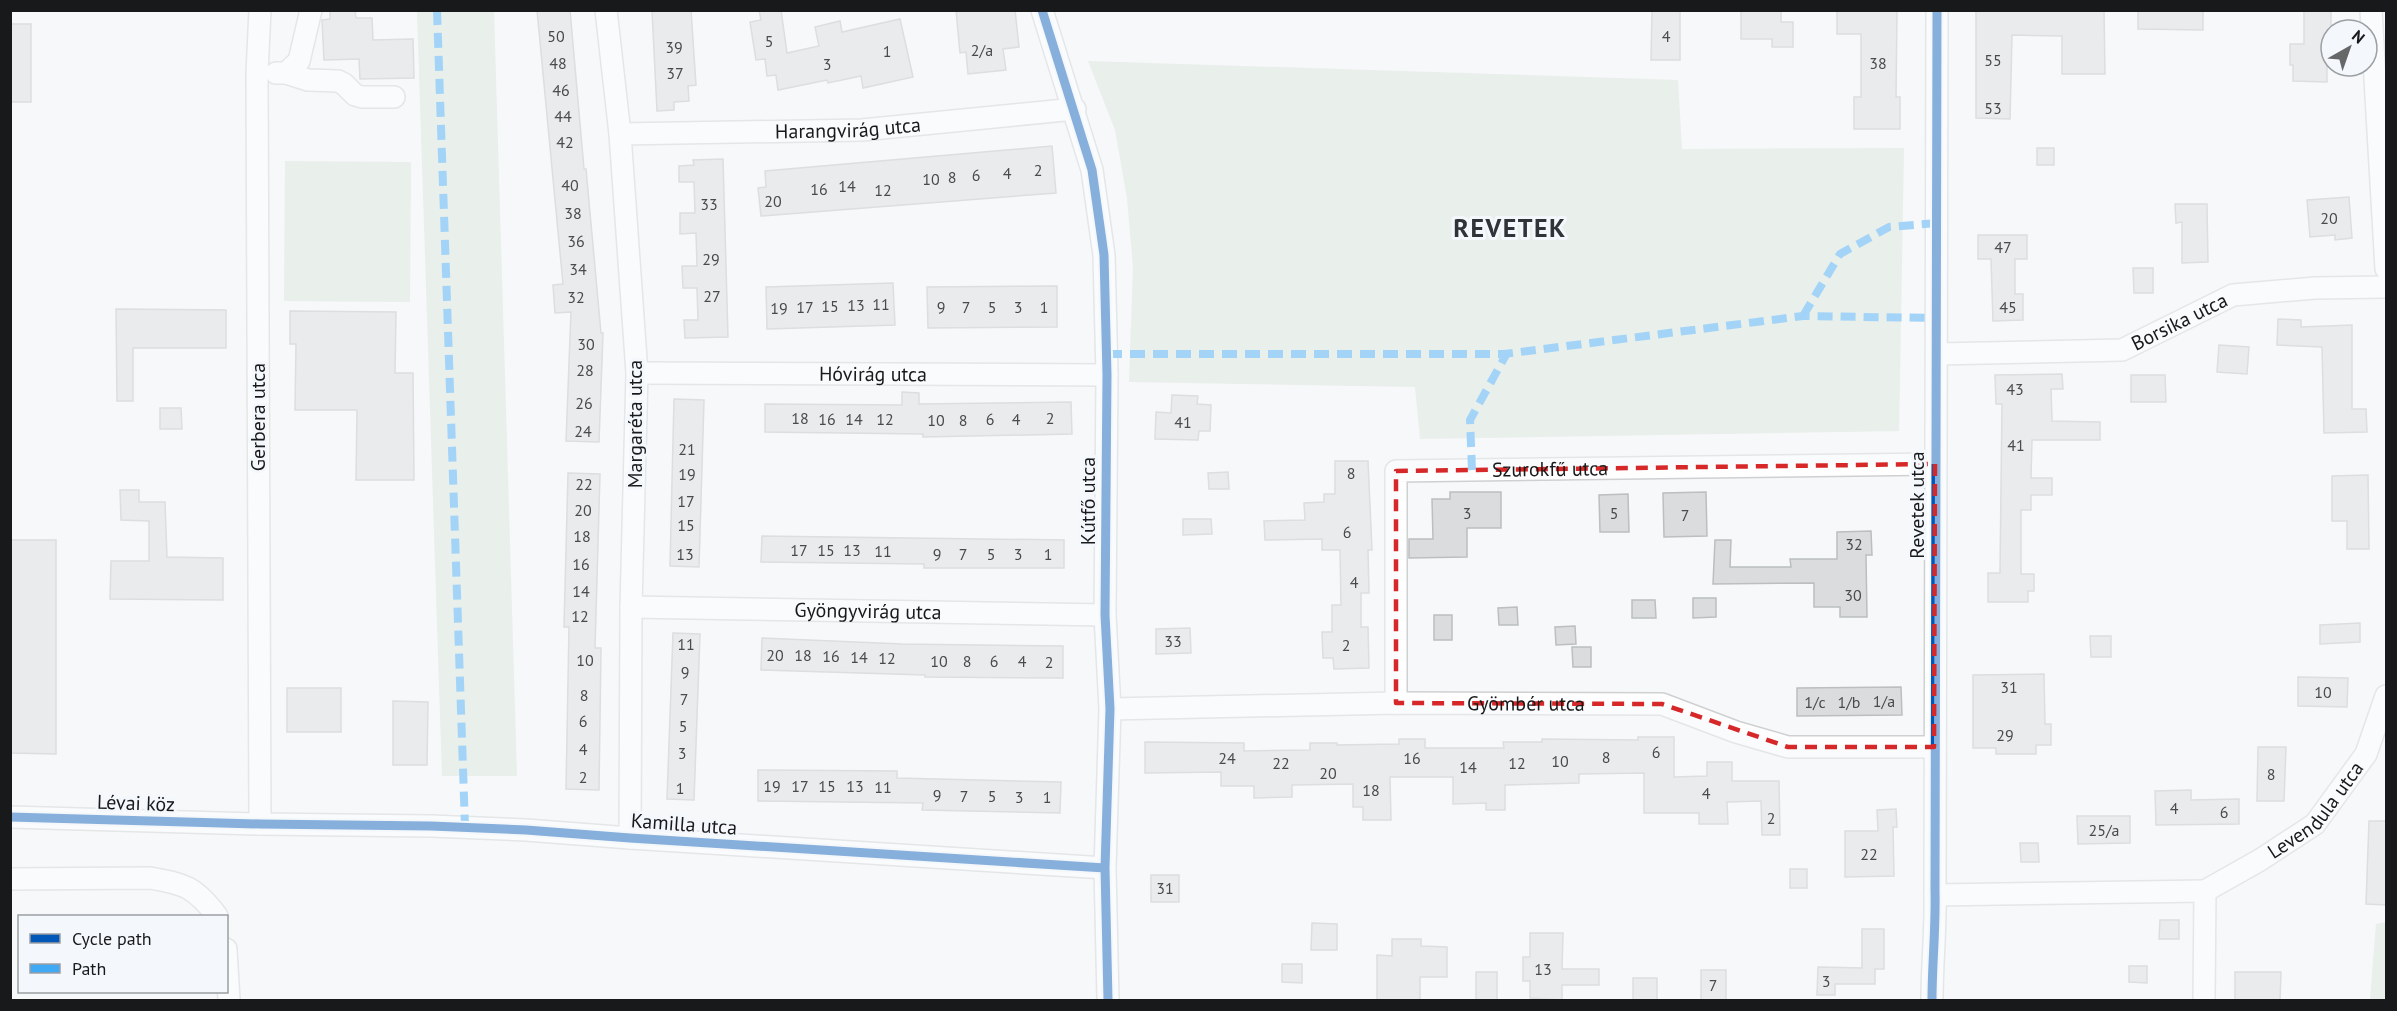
<svg xmlns="http://www.w3.org/2000/svg" width="2397" height="1011" font-family="'PT Sans',sans-serif">
  <rect width="100%" height="100%" fill="#f6f8fa"/>
  <!-- green -->
  <path fill="#d9e4d7" d="M417 11H494L517 776H442Z
    M1088 61 1678 80 1682 149 1904 148 1899 431 1420 439 1415 387 1129 382 1133 267 1127 198 1115 130Z
    M285 161 411 162 410 302 284 301Z
    M2386 922V1000H2370L2376 924Z"/>
  <!-- building -->
  <path fill="#dbdcde" stroke="#bcbec0" stroke-width="1.5" d="M330 10H355L356 18H372L373 40 413 39 414 78 360 79 359 59 324 60 322 20 330 19Z
    M537 10H570L584 169H586L601 333H603L599 442 566 441 571 312 555 313 553 285 563 284Z
    M652 10H691L696 85 688 86 689 101 674 102V110L657 111Z
    M759 10H781L787 53 819 46 815 27 840 21 842 32 900 19 913 77 863 88 861 76 828 83 827 80 778 90 776 75 767 76 765 59 756 60 750 22 761 20Z
    M956 10H1015L1019 47 1003 49 1006 70 968 74 966 52 960 53Z
    M1741 10H1781V22H1793V47H1772V39H1741Z
    M1837 10H1897L1896 97H1900V129H1854V97H1861V34H1837Z
    M1976 10 2104 11 2105 74H2062V36L2012 35 2010 119 1976 118Z
    M2138 10H2203V30L2138 29Z
    M2304 10H2331V65H2327V82L2293 81V65H2290V44H2304Z
    M1652 11H1680V60H1651Z
    M10 24H31V102H10Z
    M1052 146 1056 193 761 216 758 188 766 187 765 171Z
    M2037 148H2054V165H2037Z
    M723 159 728 337 685 338 684 320H698L697 288H683L682 266H697L696 233 680 234V213H695L694 182H679V166L694 165 693 160Z
    M2349 197 2352 238 2335 240V235L2310 237 2307 200Z
    M2175 204H2207L2208 262 2182 263V222L2176 223Z
    M1978 235H2027V259H2015V294H2023V320L1993 321 1991 259H1978Z
    M2133 268H2153V293H2134Z
    M893 283 895 325 767 329 766 287Z
    M1057 286V327L928 328 927 287Z
    M116 309 226 310V348H133V401H117Z
    M290 311 396 312 395 373H413L414 480H356L357 410H295L296 344H290Z
    M2278 319 2301 320V327L2352 325V409H2366L2367 432 2324 433 2322 347 2277 345Z
    M2219 345 2249 347 2247 374 2217 372Z
    M2062 374 2063 389H2051L2052 421 2100 422V440H2032L2031 478H2052V495H2031V510H2021V574H2034V591H2028V602H1988V573H2000L2002 404H1996L1995 375Z
    M2131 375H2165L2166 402H2131Z
    M902 392 919 393V404L1071 402 1072 434 923 437V434L765 432V404L902 405Z
    M1172 395 1198 396 1197 404 1211 405 1210 431H1199L1198 440 1155 439 1156 412 1171 413Z
    M674 399 704 400 699 567 670 566Z
    M160 408H181L182 429H160Z
    M1335 461H1368L1372 550H1368L1369 593H1361V627H1368L1369 668 1334 669 1333 658H1323L1322 632H1332V605H1341L1340 550H1322V539L1265 540 1264 521 1305 520 1304 503 1324 502V494H1335Z
    M1228 472 1229 489H1209L1208 473Z
    M568 473 600 474 595 648H601L599 790 566 789 569 627H564Z
    M2368 475 2369 549H2347V521H2332V476Z
    M120 490H139V502H165L167 557 223 558V600L110 599 111 561H149V521L121 520Z
    M1450 492H1501V528H1467V557L1409 558V539H1433L1432 499H1450Z
    M1706 492 1707 536 1664 537 1663 493Z
    M1628 494 1629 532H1600L1599 495Z
    M1183 519H1211L1212 534 1183 535Z
    M1871 531 1872 555H1866L1867 617H1840V607H1814V583L1713 584 1715 540H1731L1730 567H1791L1790 559H1837V532Z
    M762 536 1064 540V568H924V564L761 562Z
    M10 540H56V754L10 753Z
    M1693 598H1716V617L1693 618Z
    M1632 600H1655L1656 618H1632Z
    M1517 607 1518 625H1499L1498 608Z
    M1434 615H1452V640H1434Z
    M2360 623V642L2320 644V625Z
    M1575 626 1576 644 1556 645 1555 627Z
    M1190 628 1191 653 1156 654V629Z
    M673 633 700 634 694 800 667 799Z
    M2090 636H2111V657H2091Z
    M762 638 902 644 1063 646V678L925 677V675L761 670Z
    M1572 647H1591V667H1573Z
    M2044 674 2045 724H2051V745H2036V754H1996V748H1973V675Z
    M2298 677 2348 678 2347 707 2298 706Z
    M1901 687 1902 715 1797 716V688Z
    M287 688H341V732H287Z
    M393 701 428 702 427 765H393Z
    M1638 737H1674V777L1707 776V762H1732V781H1779L1780 835H1762L1761 801 1727 802 1728 824H1699V813H1644V773L1579 774V783L1505 785V810H1486V803L1453 804V777H1390L1391 820H1363V807H1353V784L1292 785V797L1254 798V786H1221V772L1145 773V742L1244 743V751L1310 750V743H1337V745L1399 744V739H1425V748H1504L1503 742H1542V739L1638 740Z
    M2258 747H2286L2284 801H2257Z
    M758 770 897 771V778L1061 782 1060 813 922 810 923 803 758 801Z
    M2191 790V800L2239 799V824L2156 825 2155 791Z
    M1896 809 1897 827H1893L1894 876 1845 877V831H1878L1877 810Z
    M2077 816H2130V843L2078 844Z
    M2369 821H2386V905L2366 904Z
    M2020 843H2038L2039 862H2021Z
    M1790 869H1807V888H1790Z
    M1151 875H1179V902H1151Z
    M2160 920H2179V939H2159Z
    M1312 923 1337 924V950H1311Z
    M1862 929H1884V969H1875V984H1835V995H1817L1818 967 1862 968Z
    M1530 933H1563L1562 969H1599V985H1562V1000L1530 998V981H1523V957H1530Z
    M1392 939H1421V946L1447 947V977H1420V1000H1377V955L1392 956Z
    M1282 964H1302V983L1282 982Z
    M2129 966H2147V983L2129 982Z
    M1701 970H1726V1000H1701Z
    M1476 972H1497V1000H1476Z
    M2235 972H2281L2280 1000H2235Z
    M1633 978H1657V1000H1633Z"/>
  <g fill="none" stroke-linecap="round" stroke-linejoin="round">
    <defs>
      <g id="minor">
        <path d="M606 10 620 134 637 373 631 607 630 838"/>
        <path d="M1042 10 1092 170 1104 255 1107 375 1105 615 1110 709 1105 868 1108 1000"/>
        <path d="M2371 10 2386 269"/>
        <path d="M276 73H286L299 61 311 10"/>
        <path d="M286 73 308 80 338 81 344 84 355 95 362 97H394"/>
        <path id="s1" d="M620 134 862 130 1075 109"/>
        <path id="s2" d="M1937 354 2122 350 2233 295 2315 288 2386 287"/>
        <path id="s3" d="M637 373 1107 375"/>
        <path id="s4" d="M631 607 1105 615"/>
        <path id="s5" d="M1396 703V471L1935 464"/>
        <path id="s6" d="M1110 709 1396 703 1662 704 1736 732 1788 747H1934"/>
        <path d="M10 817 260 824 431 826 526 830 630 838 1105 868"/>
        <path d="M260 824 257 73 260 10"/>
        <path d="M10 879 150 878C185 884 195 887 217 916"/>
        <path d="M1935 895 2205 891"/>
        <path d="M226 949 229 1000"/>
        <path d="M1932 1000C1932 964 1936 928 1935 891 1933 598 1937 304 1937 10"/>
        <path id="s7" d="M2204 1000 2205 891 2260 860 2315 824 2366 754 2386 696"/>
      </g>
    </defs>
    <!-- minor casing -->
    <use href="#minor" stroke="#ced0d1" stroke-width="24"/>
    <!-- minor -->
    <use href="#minor" stroke="#fefefe" stroke-width="21"/>
    <!-- quiet -->
    <path stroke="#3fa9f5" stroke-width="8" stroke-dasharray="15 8" stroke-linecap="butt" d="M437 10 465 827
      M1803 316 1840 254 1889 227 1937 223
      M1107 354H1504L1803 316 1937 318
      M1472 470 1470 420 1507 353"/>
    <defs>
      <path id="cycleway" d="M1042 10 1092 170 1104 255 1107 375 1105 615 1110 709 1105 868 1108 1000
        M10 817 260 824 431 826 526 830 630 838 1105 868
        M1932 1000C1932 964 1936 928 1935 891 1933 598 1937 304 1937 10"/>
    </defs>
    <!-- cycleway casing -->
    <use href="#cycleway" stroke="#f4f8fc" stroke-width="13"/>
    <!-- cycleway -->
    <use href="#cycleway" stroke="#0057b8" stroke-width="9"/>
  </g>
  <!-- marked area -->
  <path d="M0 0H2397V1011H0ZM1935 464 1934 747H1788L1662 704 1396 703V471Z" fill="#f6f8fa" fill-opacity=".55" fill-rule="evenodd"/>
  <path fill="none" stroke="#d62828" stroke-width="4.5" stroke-dasharray="12 8" stroke-linejoin="round" d="M1935 464 1934 747H1788L1662 704 1396 703V471Z"/>
  <g text-anchor="middle" stroke-width="6" stroke-linejoin="round" paint-order="stroke">
    <!-- number labels -->
    <g font-size="16" fill="#494a4c">
      <text x="556" y="42">50</text>
      <text x="1666" y="42">4</text>
      <text x="769" y="47">5</text>
      <text x="674" y="53">39</text>
      <text x="982" y="56">2/a</text>
      <text x="887" y="57">1</text>
      <text x="1993" y="66">55</text>
      <text x="558" y="69">48</text>
      <text x="1878" y="69">38</text>
      <text x="827" y="70">3</text>
      <text x="675" y="79">37</text>
      <text x="561" y="96">46</text>
      <text x="1993" y="114">53</text>
      <text x="563" y="122">44</text>
      <text x="565" y="148">42</text>
      <text x="1038" y="176">2</text>
      <text x="1007" y="179">4</text>
      <text x="976" y="181">6</text>
      <text x="952" y="183">8</text>
      <text x="931" y="185">10</text>
      <text x="570" y="191">40</text>
      <text x="847" y="192">14</text>
      <text x="819" y="195">16</text>
      <text x="883" y="196">12</text>
      <text x="773" y="207">20</text>
      <text x="709" y="210">33</text>
      <text x="573" y="219">38</text>
      <text x="2329" y="224">20</text>
      <text x="576" y="247">36</text>
      <text x="2003" y="253">47</text>
      <text x="711" y="265">29</text>
      <text x="578" y="275">34</text>
      <text x="712" y="302">27</text>
      <text x="576" y="303">32</text>
      <text x="881" y="310">11</text>
      <text x="856" y="311">13</text>
      <text x="830" y="312">15</text>
      <text x="805" y="313">17</text>
      <text x="941" y="313">9</text>
      <text x="966" y="313">7</text>
      <text x="992" y="313">5</text>
      <text x="1018" y="313">3</text>
      <text x="1044" y="313">1</text>
      <text x="2008" y="313">45</text>
      <text x="779" y="314">19</text>
      <text x="586" y="350">30</text>
      <text x="585" y="376">28</text>
      <text x="2015" y="395">43</text>
      <text x="584" y="409">26</text>
      <text x="800" y="424">18</text>
      <text x="1050" y="424">2</text>
      <text x="827" y="425">16</text>
      <text x="854" y="425">14</text>
      <text x="885" y="425">12</text>
      <text x="990" y="425">6</text>
      <text x="1016" y="425">4</text>
      <text x="936" y="426">10</text>
      <text x="963" y="426">8</text>
      <text x="1183" y="428">41</text>
      <text x="583" y="437">24</text>
      <text x="2016" y="451">41</text>
      <text x="687" y="455">21</text>
      <text x="1351" y="479">8</text>
      <text x="687" y="480">19</text>
      <text x="584" y="490">22</text>
      <text x="686" y="507">17</text>
      <text x="583" y="516">20</text>
      <text x="1467" y="519">3</text>
      <text x="1614" y="519">5</text>
      <text x="1685" y="521">7</text>
      <text x="686" y="531">15</text>
      <text x="1347" y="538">6</text>
      <text x="582" y="542">18</text>
      <text x="1854" y="550">32</text>
      <text x="799" y="556">17</text>
      <text x="826" y="556">15</text>
      <text x="852" y="556">13</text>
      <text x="883" y="557">11</text>
      <text x="685" y="560">13</text>
      <text x="937" y="560">9</text>
      <text x="963" y="560">7</text>
      <text x="991" y="560">5</text>
      <text x="1018" y="560">3</text>
      <text x="1048" y="560">1</text>
      <text x="581" y="570">16</text>
      <text x="1354" y="588">4</text>
      <text x="581" y="597">14</text>
      <text x="1853" y="601">30</text>
      <text x="580" y="622">12</text>
      <text x="1173" y="647">33</text>
      <text x="686" y="650">11</text>
      <text x="1346" y="651">2</text>
      <text x="775" y="661">20</text>
      <text x="803" y="661">18</text>
      <text x="831" y="662">16</text>
      <text x="859" y="663">14</text>
      <text x="887" y="664">12</text>
      <text x="585" y="666">10</text>
      <text x="939" y="667">10</text>
      <text x="967" y="667">8</text>
      <text x="994" y="667">6</text>
      <text x="1022" y="667">4</text>
      <text x="1049" y="668">2</text>
      <text x="685" y="678">9</text>
      <text x="2009" y="693">31</text>
      <text x="2323" y="698">10</text>
      <text x="584" y="701">8</text>
      <text x="684" y="705">7</text>
      <text x="1884" y="707">1/a</text>
      <text x="1815" y="708">1/c</text>
      <text x="1849" y="708">1/b</text>
      <text x="583" y="727">6</text>
      <text x="683" y="732">5</text>
      <text x="2005" y="741">29</text>
      <text x="583" y="755">4</text>
      <text x="1656" y="758">6</text>
      <text x="682" y="759">3</text>
      <text x="1606" y="763">8</text>
      <text x="1227" y="764">24</text>
      <text x="1412" y="764">16</text>
      <text x="1560" y="767">10</text>
      <text x="1281" y="769">22</text>
      <text x="1517" y="769">12</text>
      <text x="1468" y="773">14</text>
      <text x="1328" y="779">20</text>
      <text x="2271" y="780">8</text>
      <text x="583" y="783">2</text>
      <text x="772" y="792">19</text>
      <text x="800" y="792">17</text>
      <text x="827" y="792">15</text>
      <text x="855" y="792">13</text>
      <text x="883" y="793">11</text>
      <text x="680" y="794">1</text>
      <text x="1371" y="796">18</text>
      <text x="1706" y="799">4</text>
      <text x="937" y="801">9</text>
      <text x="964" y="802">7</text>
      <text x="992" y="802">5</text>
      <text x="1019" y="803">3</text>
      <text x="1047" y="803">1</text>
      <text x="2174" y="814">4</text>
      <text x="2224" y="818">6</text>
      <text x="1771" y="824">2</text>
      <text x="2104" y="836">25/a</text>
      <text x="1869" y="860">22</text>
      <text x="1165" y="894">31</text>
      <text x="1543" y="975">13</text>
      <text x="1826" y="987">3</text>
      <text x="1713" y="991">7</text>
    </g>
    <!-- street labels -->
    <g font-size="20" fill="#18191b" stroke="#f4f8fc">
      <text dy="7" stroke="none"><textPath href="#s1" startOffset="228">Harangvirág utca</textPath></text>
      <text dy="7" stroke="none"><textPath href="#s2" startOffset="249">Borsika utca</textPath></text>
      <text dy="7" stroke="none"><textPath href="#s3" startOffset="236">Hóvirág utca</textPath></text>
      <text transform="translate(258 417) rotate(-90)" y="7">Gerbera utca</text>
      <text transform="translate(635 424) rotate(-90)" y="7">Margaréta utca</text>
      <text dy="7" stroke="none"><textPath href="#s5" startOffset="386">Szurokfű utca</textPath></text>
      <text transform="translate(1088 501) rotate(-90)" y="7">Kútfő utca</text>
      <text transform="translate(1917 505) rotate(-90)" y="7">Revetek utca</text>
      <text dy="7" stroke="none"><textPath href="#s4" startOffset="237">Gyöngyvirág utca</textPath></text>
      <text dy="7" stroke="none"><textPath href="#s6" startOffset="416">Gyömbér utca</textPath></text>
      <text transform="translate(136 803) rotate(2)" y="7">Lévai köz</text>
      <text dy="7" stroke="none"><textPath href="#s7" startOffset="248">Levendula utca</textPath></text>
      <text transform="translate(684 824) rotate(4)" y="7">Kamilla utca</text>
    </g>
    <!-- district labels -->
    <g font-size="26" font-weight="bold" letter-spacing="1.5" fill="#303337" stroke="#f4f8fc">
      <text x="1510" y="237">REVETEK</text>
    </g>
  </g>
  <!-- border -->
  <rect width="2397" height="1011" fill="none" stroke="#18191b" stroke-width="24"/>
  <!-- legend -->
  <rect x="18" y="915" width="210" height="78" fill="#f4f8fc" stroke="#9c9fa2" stroke-width="1.5"/>
  <rect x="30" y="934" width="30" height="9" fill="#0057b8" stroke="#9c9fa2" stroke-width="1.5"/>
  <text x="72" y="945" font-size="18" fill="#18191b">Cycle path</text>
  <rect x="30" y="964" width="30" height="9" fill="#3fa9f5" stroke="#9c9fa2" stroke-width="1.5"/>
  <text x="72" y="975" font-size="18" fill="#18191b">Path</text>
  <!-- north arrow -->
  <g transform="translate(2349 48) rotate(40)"><circle r="28" fill="#f4f8fc" stroke="#9c9fa2" stroke-width="1.5"/>
  <path d="M0-4.5L10 22L0 15L-10 22Z" fill="#666769"/>
  <text y="-9" font-size="16" font-weight="bold" text-anchor="middle" fill="#18191b">N</text>
  </g>
</svg>
